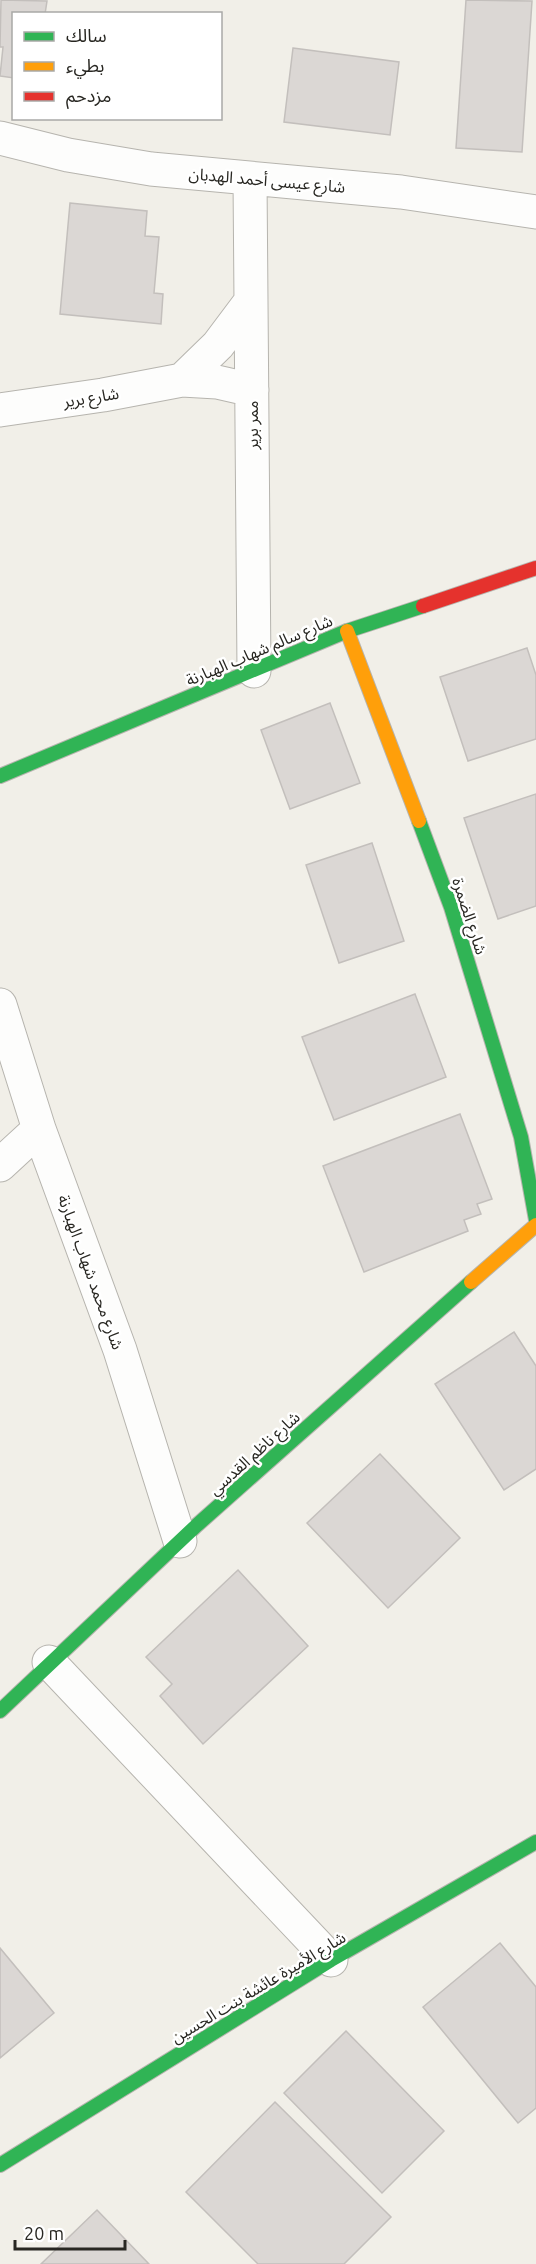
<svg xmlns="http://www.w3.org/2000/svg" width="536" height="2264" font-family="Ubuntu,'Noto Sans Arabic',sans-serif">
  <rect width="100%" height="100%" fill="#f1efe8"/>
  <!-- building -->
  <path fill="#dbd7d4" stroke="#c3bfbc" stroke-width="1.5" d="M1 0 47 1 45 14H14V78L0 76 3 47H0Z
    M466 0 532 1 522 152 456 148Z
    M293 48 399 62 390 135 284 122Z
    M70 203 147 211 145 236 159 237 154 293 163 294 161 324 60 314Z
    M527 648 536 675V739L468 761 440 677Z
    M330 703 360 783 290 809 261 730Z
    M536 794V906L498 919 464 818Z
    M372 843 404 941 339 963 306 865Z
    M415 994 446 1077 334 1120 302 1037Z
    M460 1114 492 1199 477 1204 481 1214 464 1220 468 1231 364 1272 323 1166Z
    M514 1332 536 1366V1469L504 1490 435 1384Z
    M380 1454 460 1538 388 1608 307 1523Z
    M238 1570 308 1646 203 1744 160 1696 172 1684 146 1657Z
    M500 1943 536 1987V2108L518 2123 423 2007Z
    M0 1948 54 2013 0 2058Z
    M346 2031 444 2131 382 2193 284 2093Z
    M275 2102 391 2217 344 2264H258L186 2192Z
    M97 2210 149 2264H41Z"/>
  <g fill="none" stroke-linecap="round" stroke-linejoin="round">
    <defs>
      <path id="street" d="M0 138 68 155 151 169 401 192 536 212
        M250 179 254 671
        M182 380 218 345 251 301
        M0 410 103 395 182 380 217 382 252 390
        M0 1005 39 1129 120 1350 180 1541
        M0 1165 39 1129
        M49 1662 331 1960"/>
      <path id="fast" d="M0 776 347 631 423 606
        M419 821 451 907 521 1137 536 1220
        M0 1711 197 1525 471 1282
        M0 2165 331 1960 536 1842"/>
      <path id="slow" d="M347 631 419 821
        M471 1282 536 1225"/>
      <path id="jam" d="M423 606 536 568"/>
    </defs>
    <!-- street casing -->
    <use href="#street" stroke="#b6b4ae" stroke-width="35"/>
    <!-- fast casing -->
    <use href="#fast" stroke="#b6b4ae" stroke-width="16"/>
    <!-- slow casing -->
    <use href="#slow" stroke="#b6b4ae" stroke-width="16"/>
    <!-- jam casing -->
    <use href="#jam" stroke="#b6b4ae" stroke-width="16"/>
    <!-- street -->
    <use href="#street" stroke="#fdfdfc" stroke-width="33"/>
    <!-- fast -->
    <use href="#fast" stroke="#30b455" stroke-width="14"/>
    <!-- slow -->
    <use href="#slow" stroke="#ff9f0a" stroke-width="14"/>
    <!-- jam -->
    <use href="#jam" stroke="#e5322d" stroke-width="14"/>
  </g>
  <g text-anchor="middle" stroke-width="5" stroke-linejoin="round" paint-order="stroke">
    <!-- street labels -->
    <g font-size="16" fill="#282722" stroke="#fff">
      <text transform="translate(267 180) rotate(5)" y="6">شارع عيسى أحمد الهدبان</text>
      <text transform="translate(91 397) rotate(-9)" y="6">شارع برير</text>
      <text transform="translate(252 425) rotate(-90)" y="6">ممر برير</text>
      <text transform="translate(259 650) rotate(-23)" y="6">شارع سالم شهاب الهبارنة</text>
      <text transform="translate(470 916) rotate(72)" y="6">شارع الضمرة</text>
      <text transform="translate(91 1272) rotate(70)" y="6">شارع محمد شهاب الهبارنة</text>
      <text transform="translate(254 1453) rotate(-42)" y="6">شارع ناظم القدسي</text>
      <text transform="translate(258 1987) rotate(-31)" y="6">شارع الأميرة عائشة بنت الحسين</text>
    </g>
  </g>
  <!-- legend -->
  <rect x="12" y="12" width="210" height="108" fill="#ffffff" stroke="#a9a9a7" stroke-width="1.5"/>
  <rect x="24" y="32" width="30" height="9" fill="#30b455" stroke="#a9a9a7" stroke-width="1.5"/>
  <text x="66" y="42" font-size="18" fill="#282722">سالك</text>
  <rect x="24" y="62" width="30" height="9" fill="#ff9f0a" stroke="#a9a9a7" stroke-width="1.5"/>
  <text x="66" y="72" font-size="18" fill="#282722">بطيء</text>
  <rect x="24" y="92" width="30" height="9" fill="#e5322d" stroke="#a9a9a7" stroke-width="1.5"/>
  <text x="66" y="102" font-size="18" fill="#282722">مزدحم</text>
  <!-- scale -->
  <path d="M15 2240v9h110v-9" fill="none" stroke="#282722" stroke-width="3"/>
  <text x="24" y="2240" font-size="18" fill="#282722" stroke="#ffffff" stroke-width="4.5" paint-order="stroke">20 m</text>
</svg>
